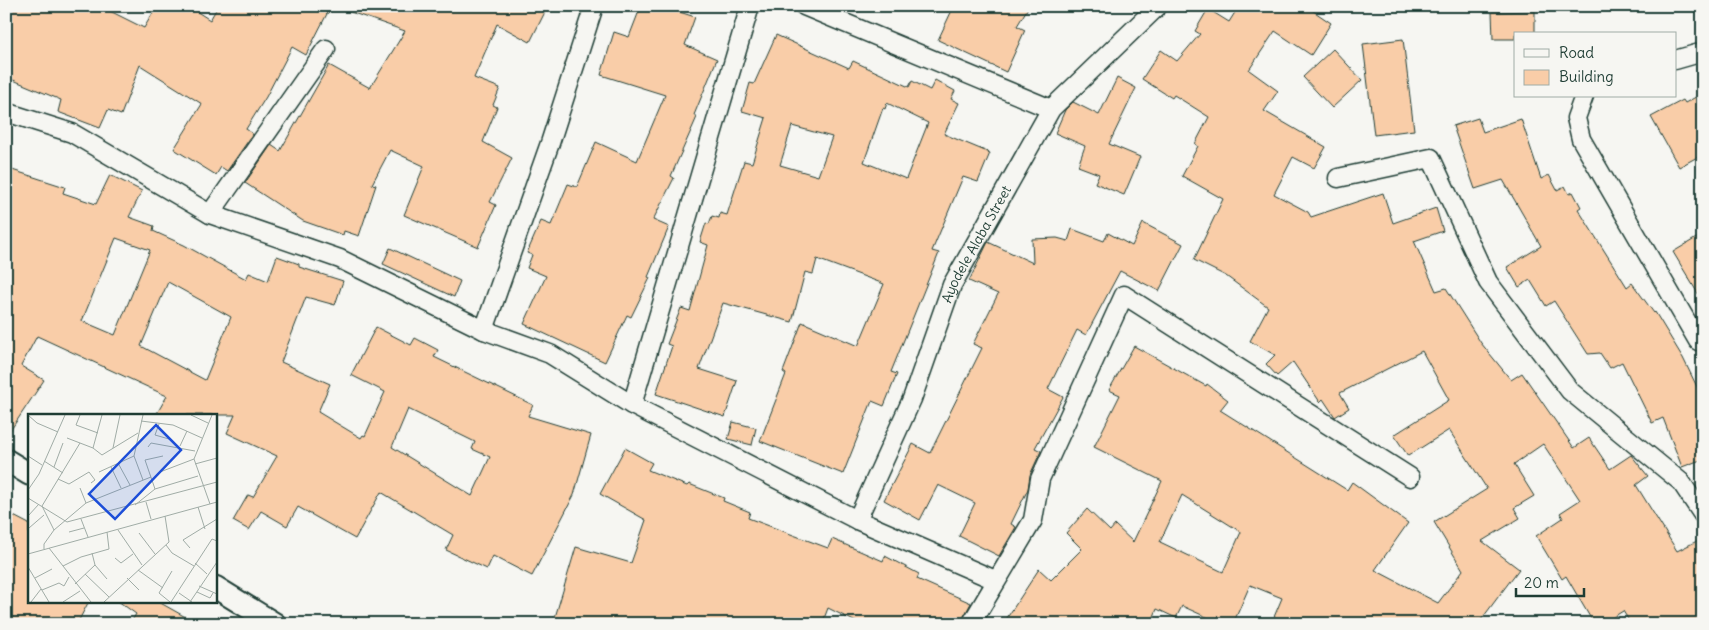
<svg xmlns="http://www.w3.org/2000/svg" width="1709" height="630" font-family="Delius,sans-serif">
  <rect width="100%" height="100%" fill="#f6f6f2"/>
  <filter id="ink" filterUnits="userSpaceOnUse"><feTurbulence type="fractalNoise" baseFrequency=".02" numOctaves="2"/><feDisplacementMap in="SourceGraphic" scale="10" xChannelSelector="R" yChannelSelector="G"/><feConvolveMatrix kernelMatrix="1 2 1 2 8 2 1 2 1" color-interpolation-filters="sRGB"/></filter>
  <g filter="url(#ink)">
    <!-- building -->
    <path fill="#f9cda8" stroke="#1f3d34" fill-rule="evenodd" d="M6 6H100L144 28 157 6H188L210 20 218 6H331L306 55 292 47 266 97 246 129 253 134 227 171 221 167 216 175 174 149 202 104 140 65 121 115 108 110 100 128 58 112 61 100 6 77Z
      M342 6H548L530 42 497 24 474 78 500 88 493 105 497 107 483 142 512 158 490 202 496 205 478 247 404 215 424 166 390 150 372 184 376 185 359 236 344 231 343 235 303 221 245 183 271 145 280 151 329 65 370 88 405 31 342 9Z
      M641 6H661L695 17 685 45 717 59 694 115 697 117 671 176 674 178 653 220 669 227 648 277 650 278 631 317 627 315 605 362 524 324 546 276 527 268 532 255 527 253 541 221 551 225 568 184 577 187 596 142 637 161 665 95 601 75 614 32 629 37Z
      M954 6H1029L1017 26 1025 30 1006 72 938 40Z
      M1239 6H1306L1331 23 1311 55 1275 31 1249 70 1278 91 1264 111 1326 147 1314 168 1293 157 1274 194 1308 212 1311 217 1383 193 1393 223 1436 208 1443 231 1414 241 1436 291 1446 288 1481 343 1511 380 1522 373 1574 448 1589 438 1610 469 1631 455 1648 476 1636 485 1677 551 1703 538V624H1631L1623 611 1602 624H1594L1566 576 1562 579 1536 536 1563 518 1560 513 1580 500 1543 444 1514 464 1534 496 1514 508 1520 518 1482 541 1519 569 1478 624H1290L1274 617 1282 598 1250 585 1233 624H1222L1182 606 1176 618 1157 609 1151 624H1003L1039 569 1051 580 1082 549 1066 533 1087 509 1110 531 1115 525 1133 542 1162 481 1094 447 1120 395 1109 390 1134 346 1206 386 1207 384 1228 400 1220 410 1347 490 1352 482 1408 523 1375 570 1438 603 1463 570 1434 522 1487 489 1449 430 1408 456 1394 435 1449 400 1422 351 1340 393 1349 408 1335 417 1323 399 1320 402 1293 362 1277 376 1266 364 1275 355 1250 341 1268 307 1226 276 1194 260 1223 199 1182 176 1198 146 1195 144 1209 117 1174 95 1172 98 1142 79 1161 50 1177 61 1200 34 1195 31 1208 9 1229 22ZM1182 495 1241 532 1223 572 1160 542Z
      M1535 11V34H1515V39H1493L1492 12Z
      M776 35 849 68 853 61 909 87 912 81 930 90 935 80 955 91 951 99 959 103 944 134 990 153 978 182 963 177 932 251 939 253 891 372 897 374 884 406 872 401 843 474 760 441 786 374 783 372 802 322 858 346 884 284 817 259 813 274 805 272 792 322 723 303 699 369 737 381 725 417 656 394 672 346 667 344 681 308 690 311 708 245 700 242 706 223 709 224 712 216 719 218 720 213 727 215 744 161 752 163 766 118 742 111 750 83 754 84ZM887 103 928 123 906 179 864 162 883 108 885 109ZM792 126 832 137 818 176 780 165Z
      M1403 39 1414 130 1374 135 1363 44Z
      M1333 49 1362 80 1332 108 1303 77Z
      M1117 78 1136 88 1109 144 1140 157 1124 195 1095 183 1099 174 1078 166 1085 146 1055 133 1065 110 1073 102 1099 115Z
      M1703 93V154L1679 167 1651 117 1683 100 1685 103Z
      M1478 118 1483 132 1521 119 1541 179 1549 175 1557 190 1565 186 1569 194 1573 192 1581 207 1578 209 1627 287 1632 283 1654 313 1655 312 1683 358 1703 399V459L1682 467 1663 418 1652 423 1622 362 1610 368 1600 353 1588 354 1554 301 1546 306 1530 280 1519 287 1507 267 1541 246 1503 180 1475 189 1453 126Z
      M6 168 65 187 63 193 96 204 110 175 142 191 129 217 154 226 153 231 184 245 246 279 249 273 268 281 277 256 299 264V267L343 281 335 305 306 297 281 362 330 384 318 412 361 438 363 435 365 436 385 392 351 375 376 327 411 345 415 338 438 350 434 357 533 405 528 416 591 435 574 495 532 576 493 556 487 569 446 550 453 535 381 492 355 539 298 507 287 526 261 511 249 530 233 521 248 495 253 497 277 456 227 433 235 415H156L167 396 37 336 21 366 44 380 6 437ZM116 238 150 250 115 335 82 321ZM168 282 231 317 205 380 141 346ZM408 409 475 442 472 449 490 457 472 496 392 447Z
      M1143 223 1183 244 1159 291 1120 271 1086 335 1077 330 1048 389 1063 397 1035 448 1041 451 1030 475 1028 489 1011 524 1016 527 999 556 959 536 975 503 938 485 920 520 884 500 913 444 930 453 982 348 973 344 998 294 969 281 988 242 1033 263 1032 239 1057 238 1068 241 1072 229 1104 241 1108 233 1132 246Z
      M1703 234V302L1673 252Z
      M390 248 460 281 454 297 383 264Z
      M733 422 756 428 752 445 728 439Z
      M625 448 652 463 648 470 687 486 689 484 724 498 723 501 750 512 748 518 828 548 832 539 883 561 885 556 919 574 917 579 971 603 960 624H860L828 608 822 624H553L576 547 631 563 646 520 600 494Z
      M6 512 29 524V601H89L77 624H6Z
      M118 601H157L198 624H130L136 614Z"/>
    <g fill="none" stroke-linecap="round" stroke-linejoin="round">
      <defs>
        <g id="minor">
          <path d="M804 6 1051 109"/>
          <path d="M1675 60 1703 52"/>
          <path d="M1584 96 1576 118 1581 139 1698 341"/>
          <path d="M6 112 72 133 210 214 340 259 484 330 550 354 632 405 857 520 995 580"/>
          <path d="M1338 178 1431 158 1488 282 1570 391 1681 482 1703 515"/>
          <path d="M210 214 326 49"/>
          <path d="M484 330 550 143 594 6"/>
          <path d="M632 405 750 6"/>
          <path id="s1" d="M857 520 912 399 952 285 1051 109 1158 6"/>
          <path d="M971 624 1033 520 1040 479 1124 295 1410 477"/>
        </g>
        <path id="tertiary" d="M6 460 29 474
          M215 587 275 624"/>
      </defs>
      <!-- minor casing -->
      <use href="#minor" stroke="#1f3d34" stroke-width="21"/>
      <!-- tertiary casing -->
      <use href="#tertiary" stroke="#1f3d34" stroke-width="25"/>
      <!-- minor -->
      <use href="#minor" stroke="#f6f6f2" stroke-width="18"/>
      <!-- tertiary -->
      <use href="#tertiary" stroke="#f6f6f2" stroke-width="21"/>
    </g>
  </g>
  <g text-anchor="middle" stroke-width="5" stroke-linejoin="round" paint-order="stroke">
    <!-- street labels -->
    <g font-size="14" fill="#1f3d34" stroke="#f6f6f2">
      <text dy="5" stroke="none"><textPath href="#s1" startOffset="301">Ayodele Alaba Street</textPath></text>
    </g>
  </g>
  <!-- overview -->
  <g transform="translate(28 414)">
    <rect width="189" height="189" fill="#f6f6f2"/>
    <path fill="none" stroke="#a0aca6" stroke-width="1" d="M0 1 9 9 30 18M52 1 48 11 70 19M115 1 106 42 115 66M163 1 180 9M113 7 145 11 174 24M131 10 127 21 141 25M39 24 65 34 74 41 110 19M152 32 159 17M120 33 123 29 167 37M65 34 74 1M85 34 92 1M0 42 14 51M16 47 35 59M90 49 102 71M167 50 189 44M26 53 35 29M83 53 93 74M71 58 106 42M132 58 166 45M30 65 41 70 61 58 67 66 63 69M52 74 58 89M127 75 117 46 135 42M0 76 11 60 37 1M0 84 39 108 189 68M118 88 123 105M182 90 166 45 184 1M107 91 127 75 170 62M170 93 177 115M0 102 11 90M53 105 60 123M1 114 16 101M26 116 14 92 52 29M90 116 114 151M41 118 56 114M111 119 127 140M138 131 144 139 166 152M21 134 63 188M162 134 155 126 189 105M16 135V130L26 116 58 89 123 63M64 139 67 151 79 165M0 140 189 88M87 144 93 149 105 140M167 149 179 160M35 152 53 143 81 135 79 118M0 153 21 188M110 156 135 174M57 160 81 183M7 164 24 155M99 164 111 176M47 170 67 151M171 172 189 180M14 176 31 169 36 172 41 163M169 178 182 184 185 179M151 179 164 188M3 188 13 175M35 188 52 177M76 188 141 128 137 102M142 188 131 179 144 157M143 188 184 125 189 127M162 188 189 148"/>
    <path fill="#1d4ed8" fill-opacity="0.15" stroke="#1d4ed8" stroke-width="2.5" d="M128 11 153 36 87 105 61 80Z"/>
    <rect width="189" height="189" fill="none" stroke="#1f3d34" stroke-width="2.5"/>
  </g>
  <!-- margin -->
  <rect width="1709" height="630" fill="none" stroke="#f6f6f2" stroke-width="25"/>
  <rect x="12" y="12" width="1684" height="605" fill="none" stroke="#1f3d34" stroke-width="2" filter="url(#ink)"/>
  <!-- legend -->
  <rect x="1514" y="32" width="162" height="65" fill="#f6f6f2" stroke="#a0aca6"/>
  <rect x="1524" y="49" width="25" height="8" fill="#f6f6f2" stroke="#a0aca6"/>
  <text x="1559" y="58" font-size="15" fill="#1f3d34">Road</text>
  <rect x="1524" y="70" width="25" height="15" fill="#f9cda8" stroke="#a0aca6"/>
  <text x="1559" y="82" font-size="15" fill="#1f3d34">Building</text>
  <!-- scale -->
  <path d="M1516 588v8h68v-8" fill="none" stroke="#1f3d34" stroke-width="2.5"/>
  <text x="1524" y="588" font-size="15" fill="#1f3d34" stroke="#f6f6f2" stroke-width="4" paint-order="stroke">20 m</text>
</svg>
